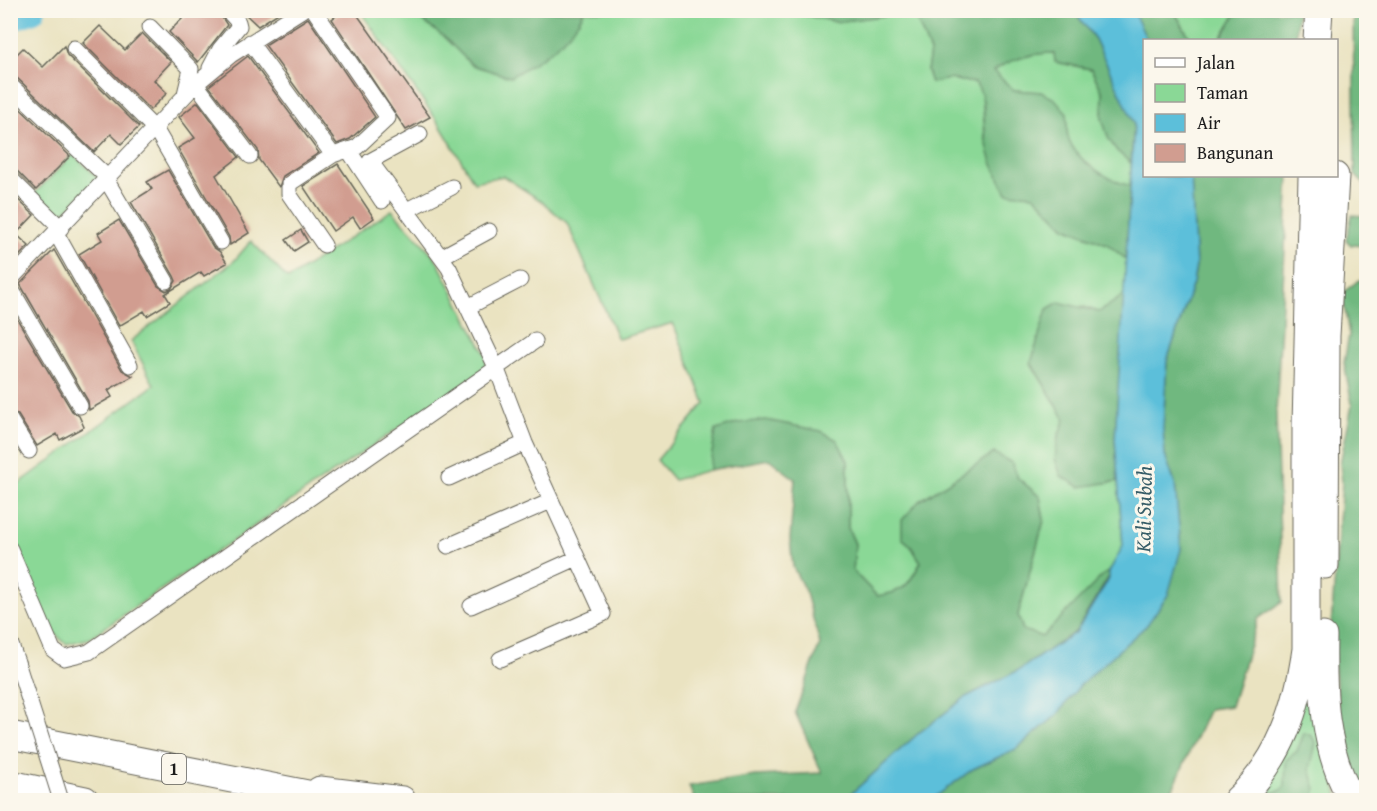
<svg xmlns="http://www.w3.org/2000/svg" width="1377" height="811" font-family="'Gentium Book Plus',serif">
  <rect width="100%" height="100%" fill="#fbf7ec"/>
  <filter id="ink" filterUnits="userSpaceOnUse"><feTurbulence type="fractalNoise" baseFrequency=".0167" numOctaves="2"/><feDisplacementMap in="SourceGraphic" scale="12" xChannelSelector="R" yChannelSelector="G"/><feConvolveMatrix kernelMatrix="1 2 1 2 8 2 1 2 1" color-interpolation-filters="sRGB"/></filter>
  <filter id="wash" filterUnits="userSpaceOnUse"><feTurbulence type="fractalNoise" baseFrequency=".008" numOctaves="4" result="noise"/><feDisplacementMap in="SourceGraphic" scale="24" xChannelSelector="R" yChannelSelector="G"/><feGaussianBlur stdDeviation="1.35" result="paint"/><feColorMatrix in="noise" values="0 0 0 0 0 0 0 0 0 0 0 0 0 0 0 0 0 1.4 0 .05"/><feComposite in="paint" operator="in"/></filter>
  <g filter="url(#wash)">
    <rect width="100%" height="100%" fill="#eae3c1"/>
    <!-- green -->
    <path fill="#8ad896" stroke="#537a59" stroke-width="1.5" d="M786 10 836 22 889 15 916 18 930 52 927 71 931 82 949 79 976 83 982 91 985 139 1034 195 1065 227 1107 244 1126 259 1124 295 1099 312 1082 306 1031 363 1065 419 1058 437 1109 482 1118 481 1123 547 1109 572 1042 637 1023 630 1018 615 1044 520 1040 497 1018 478 1012 463 994 453 919 501 902 538 910 545 921 562C908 586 905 592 877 596L853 571 855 544 848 528V461L717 430 709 470 674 480 657 460 705 403 673 323 618 339 567 223 540 200 503 176 474 182 440 125 360 11C372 11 386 9 398 11 428 15 452 45 472 65L579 21 584 11Z
      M1174 11H1238L1220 40H1191Z
      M1042 53H1054L1056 62 1091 69 1103 93 1102 119 1117 151 1131 163 1130 186C1107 179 1076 162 1068 137 1066 130 1068 120 1067 113L1041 92 1014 90 992 71 1010 59Z
      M73 154 98 178 59 218 34 194Z
      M392 210 435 257 486 355V366L478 374 88 639 66 644 54 633 40 608 11 528 10 490 154 385 131 341 234 261 251 241 288 279Z
      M1309 680 1339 800H1245Z"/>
    <!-- forest -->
    <path fill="#6fb87f" stroke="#466a4e" stroke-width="1.5" d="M1238 10 1297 11 1296 40H1220Z
      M399 11H584C570 41 539 61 510 77L472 65 444 37 421 20Z
      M786 11H1074L1095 39 1134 122 1131 163 1117 151 1109 140 1102 119 1103 93 1091 69 1055 62 1054 53C1031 53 1012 59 993 71L1014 90 1041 92 1055 99 1067 113C1068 120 1066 130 1068 137 1076 162 1107 179 1130 186L1126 259 1107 244 1065 227 1034 195 1007 193C997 176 989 159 986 139 982 121 988 98 975 83L949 79 931 83 927 71 930 52 916 18 889 15 836 22Z
      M1133 11H1174L1191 40H1147Z
      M1353 11H1366V186L1355 175Z
      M1191 176H1289L1276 414 1282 602 1258 619 1231 706 1209 709 1170 795 1161 800H931L973 769 1016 749 1057 715 1080 685 1147 625 1181 549 1175 484 1165 455 1163 429 1167 361 1193 283 1196 266Z
      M1352 215 1363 216 1366 220V246L1351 245 1346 240Z
      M1359 280 1366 281V508L1363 538 1366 555V796L1343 759 1331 627 1342 482 1340 464 1352 405 1344 363 1349 335 1342 293Z
      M1124 295 1115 439 1118 481 1080 487 1061 476 1055 459 1058 437 1065 419 1031 363 1047 309 1059 302 1099 312Z
      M766 420 821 431 837 440 848 461V528L855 544 853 571 877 596C905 592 908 586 921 562L910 545 902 538V520L919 501 994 453 1012 463 1018 478 1040 497 1044 520 1018 615 1023 630 1042 637 1103 575 1109 572 1110 575 1076 631 1019 670 966 697 920 732 844 800H705L694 799 689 786 755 776 822 773 795 712 820 644 806 593 793 567 790 539 795 479 769 459 709 470 716 430 738 423Z
      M1304 733 1311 735 1316 743 1310 769 1316 789 1314 800H1262L1267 793 1280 791 1285 786 1286 760 1297 751Z"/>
    <!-- water -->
    <path fill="#5cbfda" stroke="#3c6e7b" stroke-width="1.5" d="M1074 11H1133L1147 40 1144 176H1191L1196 266 1193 283 1167 361 1163 429 1165 455 1175 484 1181 549 1168 595 1147 625 1080 685 1057 715 1016 749 973 769 931 800H844L920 732 966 697 1019 670 1076 632 1109 579V572L1123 546 1115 439 1134 123 1095 39Z"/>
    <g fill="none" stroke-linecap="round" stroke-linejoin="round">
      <!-- river -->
      <path stroke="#5cbfda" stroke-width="27" d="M10 18 32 10"/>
    </g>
    <g id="blocks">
      <!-- building -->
      <path fill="#d19d90" d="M191 10H217L227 25 198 62 169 32Z
        M241 10H283L258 26Z
        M344 10H354L430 117 406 130 332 19Z
        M308 18 375 117 350 139 337 144 265 45Z
        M100 26 125 50 142 33 171 62 154 80 167 93 150 110 83 43Z
        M64 46 67 55 139 127 121 144 111 134 94 152 17 78 10 75V61L23 48 43 67Z
        M248 56 319 153 283 176 279 187 259 160 258 150 209 86Z
        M10 99 70 156 36 190 17 171 10 168Z
        M198 102 239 157 216 175 249 233 230 245 229 237 178 148 195 138 179 117Z
        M338 164 374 218 360 228 353 217 333 231 303 186Z
        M168 170 213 247 220 252 227 263 204 276 201 272 165 294 170 302 147 316 144 311 119 326 79 254 102 240 98 233 119 220 158 286 166 291 171 289 176 281 174 276 131 202 152 189 147 182Z
        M10 192 34 215 16 234 29 246 10 265Z
        M301 230 308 242 294 251 286 240Z
        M54 250 122 370 133 376 108 390 112 397 89 410 88 401 20 284Z
        M10 307 72 411 79 416 84 427 60 440 57 434 37 446 18 415 10 410Z"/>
    </g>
  </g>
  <g filter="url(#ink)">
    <use href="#blocks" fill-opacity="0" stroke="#646256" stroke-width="1.5"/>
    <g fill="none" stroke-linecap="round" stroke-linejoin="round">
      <defs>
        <path id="minor" d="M314 10 388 118 357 147 333 155 289 184V194L324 245
          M150 27 191 69 185 94
          M250 42 333 155
          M74 48 156 130 221 242
          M210 68 220 49 239 26 238 22 227 10
          M196 84 250 156
          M10 85 109 179
          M420 134 370 161 449 268 496 367 525 443 603 614 500 659
          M349 151 382 201
          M10 178 61 228
          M107 181 166 281
          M407 210 452 187
          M56 233 130 365
          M441 257 489 231
          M10 280 196 84 231 55 302 10
          M10 287 80 406
          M468 307 520 280
          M10 420 29 451
          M449 478 525 443
          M448 546 551 501
          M10 549 53 650 64 658 89 652 535 341
          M471 606 577 558
          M10 642 17 662"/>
        <path id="motorway" d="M1317 40 1319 10
          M1325 565 1326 336 1335 176
          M1323 636C1322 693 1323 749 1352 800
          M10 735 338 800
          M10 784 85 800
          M320 790 402 800
          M1237 800C1281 760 1298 707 1306 649V426L1312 176"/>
      </defs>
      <!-- minor casing -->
      <use href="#minor" stroke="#646256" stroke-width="17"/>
      <!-- motorway casing -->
      <use href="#motorway" stroke="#646256" stroke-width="29"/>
      <!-- minor -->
      <use href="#minor" stroke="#fff" stroke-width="15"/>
      <!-- motorway -->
      <use href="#motorway" stroke="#fff" stroke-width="27"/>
      <defs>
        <path id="minor-bridge" d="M17 662 61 800"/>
      </defs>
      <!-- minor-bridge casing -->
      <use href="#minor-bridge" stroke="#646256" stroke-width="17" stroke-linecap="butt"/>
      <!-- minor-bridge -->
      <use href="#minor-bridge" stroke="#fff" stroke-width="15"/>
    </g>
  </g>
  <g text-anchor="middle" stroke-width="6" stroke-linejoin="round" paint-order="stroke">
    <!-- shield labels -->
    <rect fill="#fbf7ec" stroke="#5f5e5a" stroke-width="1.5" x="162" y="754" width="24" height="30" rx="4.5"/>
    <g font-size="18" font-weight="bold" fill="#1c1c1c">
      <text x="174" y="775">1</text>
    </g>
    <!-- water labels -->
    <g font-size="21" font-style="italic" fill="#365d68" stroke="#fbf7ec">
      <text transform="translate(1144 509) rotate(-89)" y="7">Kali Subah</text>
    </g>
  </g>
  <!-- margin -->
  <rect width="1377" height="811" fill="none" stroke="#fbf7ec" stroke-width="36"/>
  <!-- legend -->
  <rect x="1143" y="39" width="195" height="138" fill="#fbf7ec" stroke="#a29f99" stroke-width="1.5"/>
  <rect x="1155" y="58" width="30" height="9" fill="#ffffff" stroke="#a29f99" stroke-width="1.5"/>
  <text x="1197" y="69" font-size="18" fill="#1c1c1c">Jalan</text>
  <rect x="1155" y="84" width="30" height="18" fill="#8ad896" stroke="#a29f99" stroke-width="1.5"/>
  <text x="1197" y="99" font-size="18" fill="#1c1c1c">Taman</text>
  <rect x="1155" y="114" width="30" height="18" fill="#5cbfda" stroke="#a29f99" stroke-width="1.5"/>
  <text x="1197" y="129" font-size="18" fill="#1c1c1c">Air</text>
  <rect x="1155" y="144" width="30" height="18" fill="#d19d90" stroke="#a29f99" stroke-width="1.5"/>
  <text x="1197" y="159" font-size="18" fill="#1c1c1c">Bangunan</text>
</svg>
